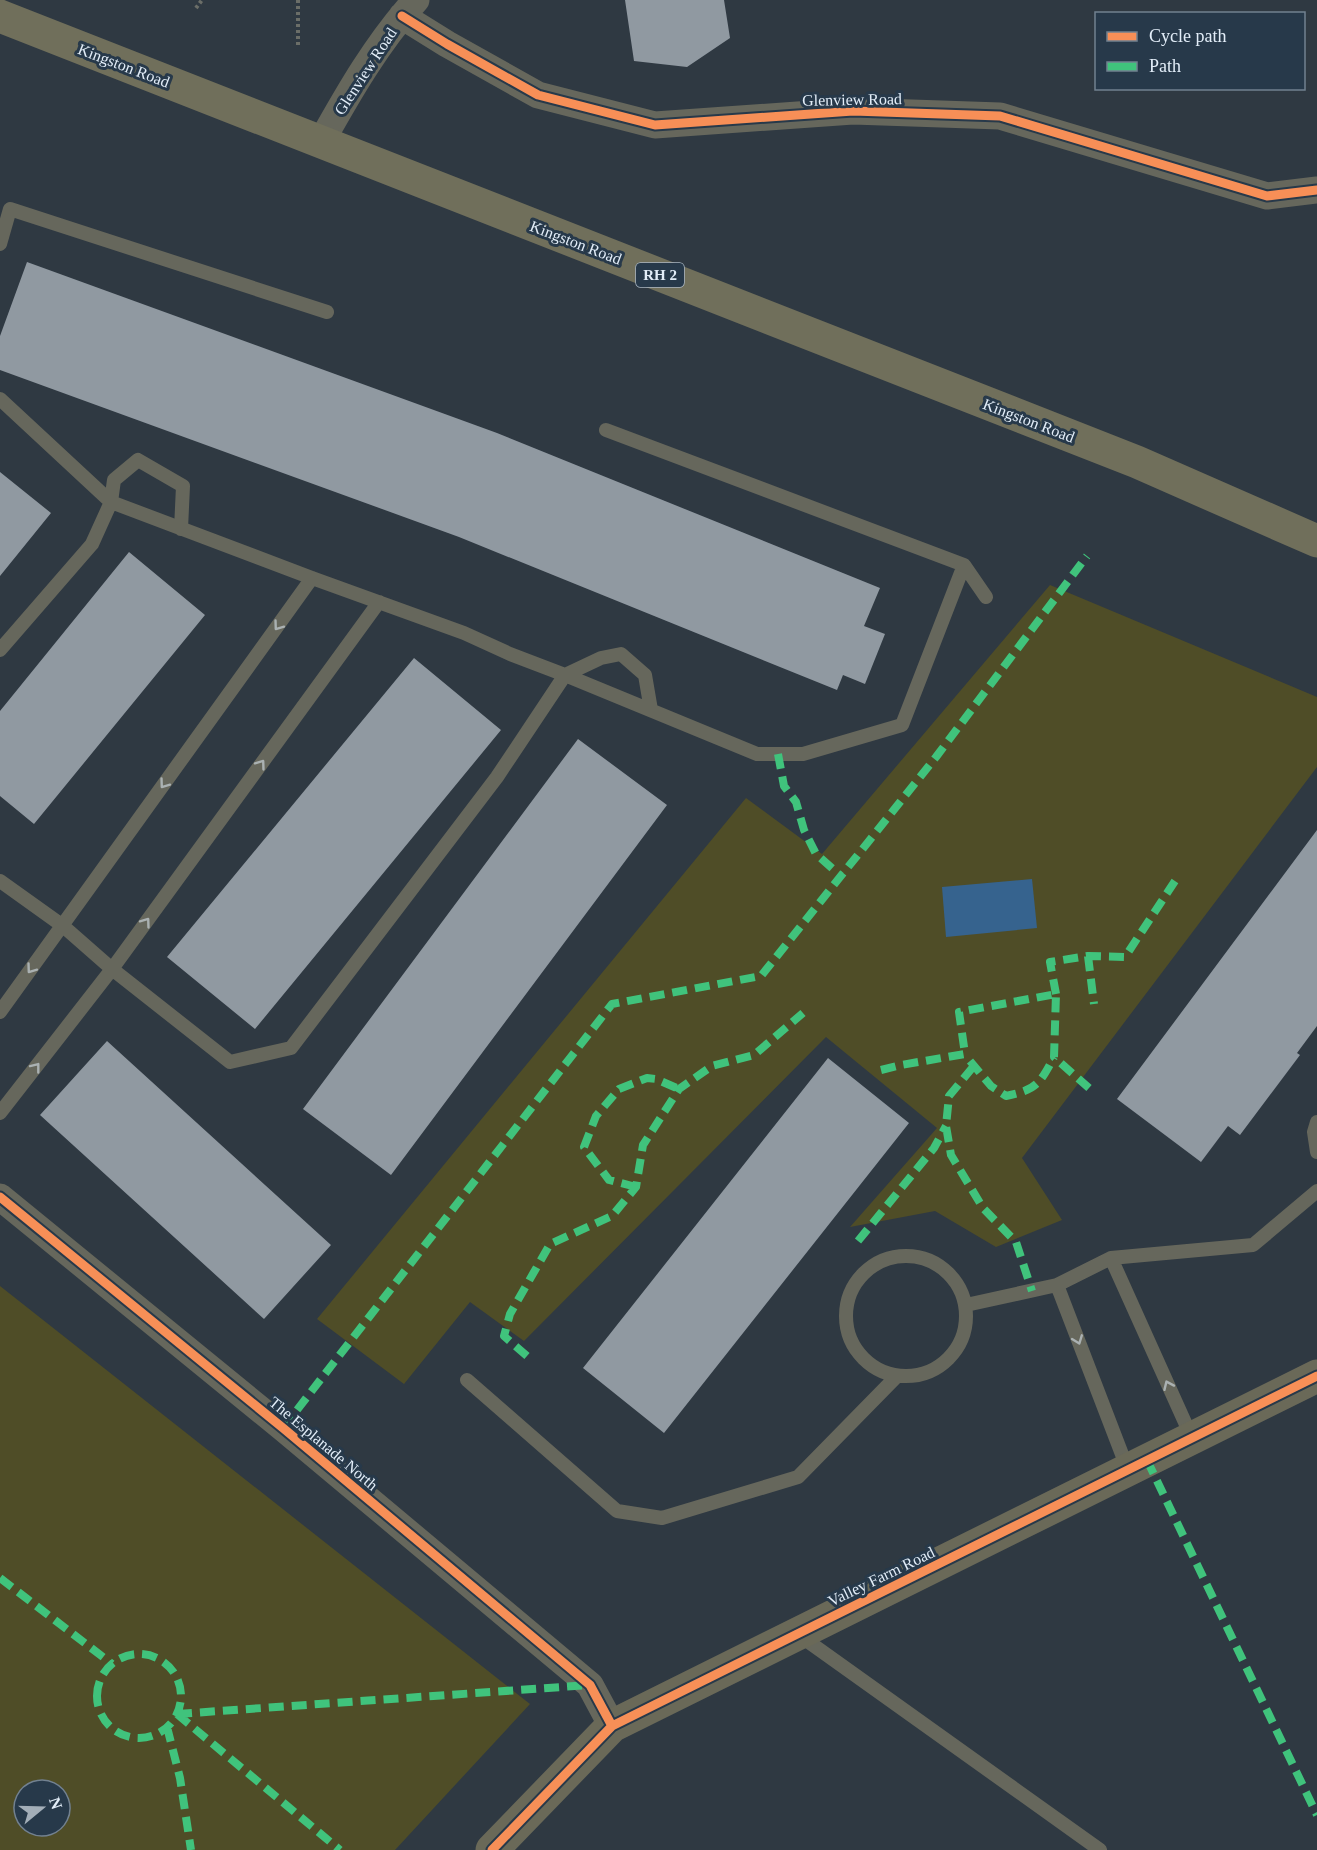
<svg xmlns="http://www.w3.org/2000/svg" width="1317" height="1850" font-family="Georgia,serif">
  <rect width="100%" height="100%" fill="#2f3942"/>
  <!-- green -->
  <path fill="#4f4d27" fill-rule="evenodd" d="M1050 585 1317 697V767L1022 1158 1062 1220 996 1247 935 1211 850 1227 937 1128 826 1037 524 1341 470 1302 404 1384 317 1319 746 798 822 854Z
    M0 1286 530 1704 395 1850H0ZM24 1790H60V1826H24Z"/>
  <!-- water -->
  <path fill="#36638e" d="M1032 879 1037 928 946 937 942 887Z"/>
  <!-- building -->
  <path fill="#9099a1" d="M625 0H724L730 38 687 67 634 61Z
    M27 262 497 433 880 588 864 626 885 634 865 684 843 675 837 690 459 537 0 370V336Z
    M0 472 51 513 0 576Z
    M129 552 205 615 34 824 0 796V711Z
    M414 658 501 730 255 1029 167 957Z
    M578 739 667 805 391 1175 303 1109Z
    M1317 830V1026L1297 1053 1300 1055 1240 1135 1228 1126 1201 1162 1117 1099Z
    M107 1041 331 1245 264 1319 40 1115Z
    M828 1058 909 1123 664 1433 583 1368Z"/>
  <g fill="none" stroke-linecap="round" stroke-linejoin="round">
    <!-- path -->
    <path stroke="#6b6e68" stroke-width="4" stroke-dasharray="3 3" stroke-linecap="butt" d="M298 0V45
      M196 8 202 0"/>
    <!-- lane -->
    <path stroke="#66675c" stroke-width="14" d="M0 244 10 209 327 312
      M0 399 111 502
      M606 430 964 565 986 597
      M111 502 114 480 138 460 183 486 181 529
      M0 650 92 544 111 502 312 578 464 633 510 654 565 675 497 777 291 1048 230 1062 112 969 63 926 0 881
      M565 675 757 754H803L902 725 964 565
      M565 675 601 658 621 654 645 675 651 710
      M0 1012 312 578
      M0 1113 112 969 379 602
      M1317 1122 1314 1132 1317 1152
      M846 1316a60 60 0 1 1 120 0a60 60 0 1 1-120 0Z
      M1111 1258 1192 1438
      M1057 1285 1128 1470
      M966 1305 1057 1285 1111 1258 1253 1245 1317 1191
      M467 1380 617 1511 662 1518 798 1477 897 1376
      M799 1635 1100 1850"/>
    <!-- street -->
    <path stroke="#66675c" stroke-width="27" d="M402 16 447 44 538 95 655 125 853 111 1000 116 1267 196 1317 190
      M321 142C349 92 377 43 416 0
      M0 1197 283 1428 590 1685 612 1726"/>
    <!-- secondary -->
    <path stroke="#6a6958" stroke-width="33" d="M492 1850 612 1726 1317 1376"/>
    <!-- primary -->
    <path stroke="#706f5b" stroke-width="33" d="M0 16 1137 462 1317 541"/>
    <!-- quiet -->
    <path stroke="#40c37c" stroke-width="8" stroke-dasharray="15 8" stroke-linecap="butt" d="M778 754 784 786 796 802 804 830 816 854 841 876
      M1088 956 1094 1004
      M1056 994 1050 962 1088 956 1125 957 1175 881
      M970 1061 991 1086 1006 1096C1037 1090 1040 1083 1054 1057
      M973 1067 949 1096 946 1126 951 1155 983 1208 1016 1242 1032 1291
      M881 1070 901 1065 965 1054 959 1012 1056 994 1054 1057 1089 1088
      M636 1187 609 1180 584 1147 596 1116 619 1089 647 1078 656 1079 679 1089
      M858 1241 934 1148 946 1126
      M527 1356 504 1336 510 1314 550 1244 612 1216 636 1187 643 1145 679 1089 712 1066 754 1055 803 1013
      M283 1428 612 1004 761 976 936 757 1087 556
      M1147 1460 1317 1815
      M0 1578 112 1664
      M97 1696a42 42 0 1 1 84 0a42 42 0 1 1-84 0Z
      M177 1714 590 1685
      M177 1714 340 1850
      M167 1727 180 1778 191 1850"/>
    <defs>
      <path id="cycleway" d="M402 16 447 44 538 95 655 125 853 111 1000 116 1267 196 1317 190
        M0 1197 283 1428 590 1685 612 1726
        M492 1850 612 1726 1317 1376"/>
    </defs>
    <!-- cycleway casing -->
    <use href="#cycleway" stroke="#27394a" stroke-width="13"/>
    <!-- cycleway -->
    <use href="#cycleway" stroke="#f78f57" stroke-width="9"/>
  </g>
  <!-- one-way arrows -->
  <defs><path id="oneway-chevron" d="M-2-3.5L2.5 0L-2 3.5" fill="none" stroke-width="1.6" stroke-linecap="round" stroke-linejoin="round" transform="scale(1.5)"/></defs>
  <g stroke="#aab1b2">
    <use href="#oneway-chevron" transform="translate(278 626) rotate(126)"/>
    <use href="#oneway-chevron" transform="translate(261 764) rotate(-54)"/>
    <use href="#oneway-chevron" transform="translate(164 784) rotate(126)"/>
    <use href="#oneway-chevron" transform="translate(146 922) rotate(-54)"/>
    <use href="#oneway-chevron" transform="translate(31 969) rotate(126)"/>
    <use href="#oneway-chevron" transform="translate(36 1067) rotate(-52)"/>
    <use href="#oneway-chevron" transform="translate(1078 1340) rotate(69)"/>
    <use href="#oneway-chevron" transform="translate(1168 1385) rotate(-114)"/>
  </g>
  <g text-anchor="middle" stroke-width="6" stroke-linejoin="round" paint-order="stroke">
    <!-- shield labels -->
    <rect fill="#27394a" stroke="#aab7c4" stroke-width="1.5" x="636" y="263" width="48" height="24" rx="4.5"/>
    <g font-size="15" font-weight="bold" fill="#e2edf8">
      <text x="660" y="280">RH 2</text>
    </g>
    <!-- street labels -->
    <g font-size="16" fill="#e2edf8" stroke="#27394a">
      <text transform="translate(124 65) rotate(21)" y="6">Kingston Road</text>
      <text transform="translate(365 71) rotate(-57)" y="6">Glenview Road</text>
      <text transform="translate(852 99) rotate(-1)" y="6">Glenview Road</text>
      <text transform="translate(576 242) rotate(21)" y="6">Kingston Road</text>
      <text transform="translate(1029 420) rotate(21)" y="6">Kingston Road</text>
      <text transform="translate(324 1443) rotate(40)" y="6">The Esplanade North</text>
      <text transform="translate(881 1576) rotate(-26)" y="6">Valley Farm Road</text>
    </g>
  </g>
  <!-- legend -->
  <rect x="1095" y="12" width="210" height="78" fill="#27394a" stroke="#728190" stroke-width="1.5"/>
  <rect x="1107" y="32" width="30" height="9" fill="#f78f57" stroke="#728190" stroke-width="1.5"/>
  <text x="1149" y="42" font-size="18" fill="#e2edf8">Cycle path</text>
  <rect x="1107" y="62" width="30" height="9" fill="#40c37c" stroke="#728190" stroke-width="1.5"/>
  <text x="1149" y="72" font-size="18" fill="#e2edf8">Path</text>
  <!-- north arrow -->
  <g transform="translate(42 1808) rotate(71)"><circle r="28" fill="#27394a" stroke="#728190" stroke-width="1.5"/>
  <path d="M0-4.5L10 22L0 15L-10 22Z" fill="#a3aeb8"/>
  <text y="-9" font-size="16" font-weight="bold" text-anchor="middle" fill="#e2edf8">N</text>
  </g>
</svg>
